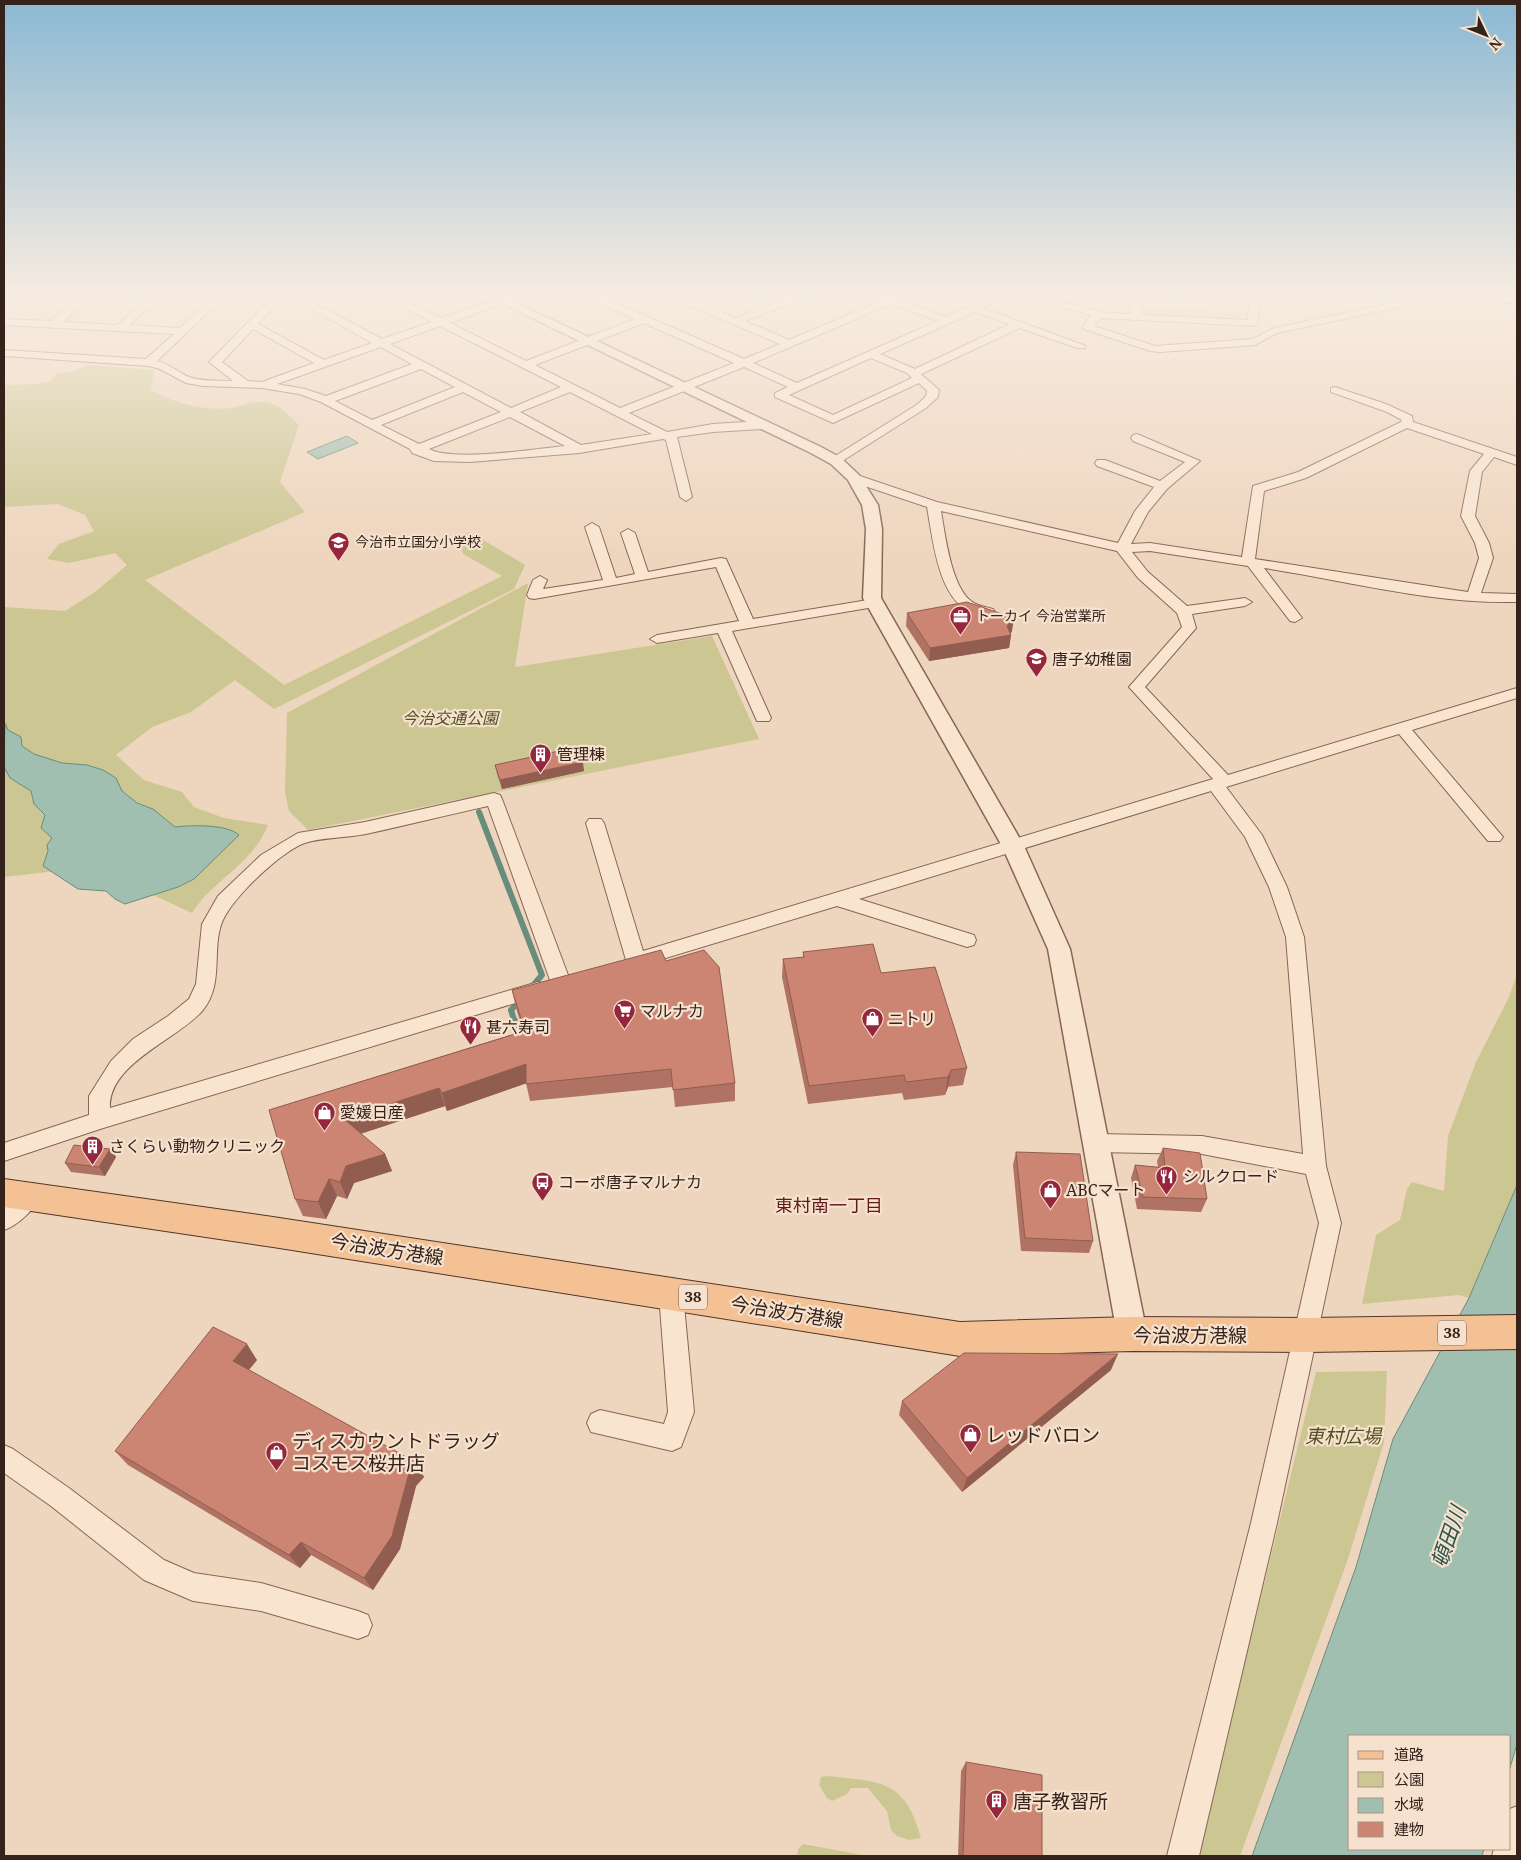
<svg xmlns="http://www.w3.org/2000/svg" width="1521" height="1860" font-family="'Noto Serif','Noto Sans JP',serif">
  <rect width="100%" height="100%" fill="#eed5bd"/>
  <!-- green -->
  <path fill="#ccc692" d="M1145 307 1247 312 1248 321 1145 316Z
    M88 365 154 370 151 390C173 403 203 411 230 408 246 406 258 397 275 405 284 408 292 419 299 425L280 482 305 512 145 580 284 685 502 576 463 554 460 536 470 532 525 565 514 589 274 709 235 680 191 712 152 727 116 755 144 780 182 792 194 807 224 818 268 825C256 855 231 871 209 892 202 898 197 906 192 913L144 891 74 869 4 877V607L65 611 95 592 127 565 115 553 69 563 47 559 59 544 94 531 85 515 58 504 4 507V385L36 384 50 381 58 373 74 371Z
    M528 583 515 667 712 636 759 739 308 830 289 811 285 793 287 713Z
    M1517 974V1185L1469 1298 1459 1295 1362 1304 1376 1235 1400 1220 1407 1189 1412 1182 1444 1191 1448 1136 1476 1062 1509 997Z
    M1387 1371 1384 1442 1347 1562 1240 1856H1190L1213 1793 1316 1372Z
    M827 1776C881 1782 905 1779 921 1838L909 1840 897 1836 891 1830 887 1811 868 1788H851L847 1794 832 1801 827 1798 819 1785 821 1777Z
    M803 1844 867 1856H797L798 1849Z"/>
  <!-- water -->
  <path fill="#a1bfb0" stroke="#698d7c" d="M347 436 358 443 318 459 307 452Z
    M5 723 8 730 21 737 22 746 34 754 62 763 87 765 103 770 116 778 122 791 137 803 153 809 175 827C192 825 227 824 239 835L194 879 178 887 125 904 115 899 106 891 78 889 43 866 48 851 47 845 52 838 41 828 45 815 34 804 31 791 10 778 4 767Z
    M1517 1185V1744L1510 1768V1736H1350V1849H1484L1482 1856H1252L1356 1567 1393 1439 1469 1298Z"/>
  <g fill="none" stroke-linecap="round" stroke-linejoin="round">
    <!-- stream-far1 -->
    <path stroke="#698d7c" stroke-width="6" d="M479 812 542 975 530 989
      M515 1023 511 1010 520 1000"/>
    <!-- stream -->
    <path stroke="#698d7c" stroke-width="8" d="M515 1022 521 1040"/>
    <defs>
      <path id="minor" d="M12 298H23L4 311V303Z
        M81 298H92L63 322 117 325 149 298H160L129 325 180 328 212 298H223L157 361C170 364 177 372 189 377 202 382 219 380 233 381L209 362 272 298H282L258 324 324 360 372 343 292 298H304L382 339 432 322 388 298H400L441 318 500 298H514L513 300 450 323 526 361 635 319 593 300 592 298H605L744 359 780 344 676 300 675 298H688L735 318 788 298H801L800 300 745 321 789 340 881 301 879 298H901L900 300 946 317 989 298H1002L983 308 1086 346 1085 348H1077L1020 328 921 374 939 390 938 397 926 408 836 465 830 461 832 458 918 404 926 396 927 391 919 383 833 423 775 397V393L788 387 744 367 629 413 667 432 713 424 762 421 768 425 762 429 713 432 677 437 692 497 686 501 680 497 666 440 663 439 579 453 470 462 434 461 412 453 410 449 321 402 299 394 262 388 203 386 186 383 160 369 149 366 4 356V350L146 359 174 334 4 325V319L50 321ZM891 304 938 321 797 383 753 363ZM975 312 1010 324 915 369 880 354ZM644 323 734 363 620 408 535 365ZM440 326 561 387 511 408 390 344ZM253 329 314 363 262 382 248 381 222 362ZM381 347 412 364 326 396 305 389 277 384ZM871 358 907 373 912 378 833 415 789 395ZM421 369 455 387 372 420 335 401ZM463 392 501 412 419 444 381 425ZM570 392 652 434 581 445 520 412ZM510 417 565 446C534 449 454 462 429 449Z
        M1030 298H1046L1106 313 1132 314 1130 298H1140L1143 315 1248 320 1249 304 1254 298H1264L1259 304 1258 323 1253 326 1101 318 1094 326 1155 346 1253 339 1274 328 1417 298H1435L1430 301 1277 333 1255 345 1161 352 1150 351 1084 329 1083 327 1091 315Z
        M1182 298H1237L1238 300 1233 303 1187 301Z
        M1335 387 1386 404 1412 416 1413 422 1517 457V465L1494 457 1482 472 1475 516 1489 543 1493 558 1481 593 1517 594V602C1432 604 1348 581 1264 568L1302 618 1295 622 1290 621 1248 566 1150 551 1132 552 1148 572 1187 606 1245 598 1252 602 1245 606 1192 614 1196 628 1145 687 1228 775 1517 688V698L1412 730 1503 837 1500 841H1488L1399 734 1226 787 1262 835 1287 887 1304 937 1326 1166 1341 1223 1277 1523 1199 1856H1167L1251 1523 1319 1223 1306 1174 1202 1154 1096 1152 1088 1149 1085 1143 1088 1137 1096 1134 1202 1136 1303 1154 1286 937 1269 887 1245 837 1211 791 859 899 974 935 976 940 974 945 967 947 837 906 636 967 629 965 626 960 586 823 589 819H601L604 823 643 951 1213 779 1129 687 1182 627 1177 613 1138 578 1117 551 941 511C945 534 951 586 971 601 977 606 986 607 993 609L995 612 993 615C986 617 981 614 974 613 938 602 933 539 927 507L850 481 848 478 854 474 937 502 1118 543 1135 511 1154 487 1097 466 1095 463 1097 460H1105L1160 481 1185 462 1133 441 1131 438 1133 435 1137 434 1200 461 1167 489 1148 512 1131 544 1150 543 1242 557 1253 486 1298 472 1401 422 1402 420 1387 412 1331 392V388ZM1407 428 1484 454 1470 471 1461 516 1475 543 1479 558 1468 592 1255 559 1264 491 1306 478Z
        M592 523 599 527 616 578 635 574 621 533 628 529 635 533 648 572 721 558 726 559 753 619 874 599 881 603 874 607 732 631 771 718 769 721H757L718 633 657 643 650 639 657 635 739 621 716 567 534 599 529 598 527 595 533 580 540 576 547 580 543 589 603 580 585 527Z
        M494 793 500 795 502 799 571 983 568 988 561 990 554 988 551 983 488 806C447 815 407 825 366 834 347 838 320 837 302 844 278 855 238 893 225 916 209 944 226 982 203 1010 179 1039 108 1063 110 1108L538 982 545 984 548 989 545 994 100 1129 4 1161V1143L89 1115V1096L111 1061 133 1039 168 1016 189 999 196 984 202 924 218 896 261 855 298 833 365 822Z
        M29 1187 37 1190 40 1197C34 1210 17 1226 4 1230V1206L21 1190Z
        M671 1283 679 1286 683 1294 694 1412 681 1447 672 1451 591 1432 587 1423 591 1414 600 1410 664 1424 668 1412 659 1294 663 1286Z
        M4 1445 13 1449 69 1488 164 1560 194 1573 261 1583 358 1611 368 1615 372 1625 368 1635 358 1639 261 1611 193 1601 144 1580 51 1506 4 1473Z
        M1517 1806V1856H1492L1494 1849H1510V1809Z"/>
      <path id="tertiary" d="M491 298H506L821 447 841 458 859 475 878 505 882 529 881 598 1024 846 1070 949 1147 1334 1142 1344 1132 1348 1122 1344 1117 1334 1048 949 1002 846 863 598 866 529 862 505 848 480 831 464 811 453Z
        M1497 298H1517V304L1499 301Z"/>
      <path id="primary" d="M4 1179 273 1217 960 1322 1132 1317 1307 1318 1517 1315V1349L1307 1352 1132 1351 960 1356 273 1247 4 1207Z"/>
    </defs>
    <!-- minor casing -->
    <use href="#minor" stroke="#866656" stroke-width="2"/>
    <!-- tertiary casing -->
    <use href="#tertiary" stroke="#866656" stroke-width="3"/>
    <!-- primary casing -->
    <use href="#primary" stroke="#53352b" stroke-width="2"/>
    <!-- minor -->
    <use href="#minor" fill="#f9e4d0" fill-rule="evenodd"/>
    <!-- tertiary -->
    <use href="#tertiary" fill="#f9e4d0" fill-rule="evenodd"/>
    <!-- primary -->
    <use href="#primary" fill="#f3c194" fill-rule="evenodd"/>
  </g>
  <!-- wall -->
  <path fill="#b07263" d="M907 613 1012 631 1011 633V635L1009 648 929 661 906 626Z
    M495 765 584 771 502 789 497 774Z
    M803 952 881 973 967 1068 963 1085 948 1087 945 1095 904 1100 902 1093 808 1104 782 977 783 959 803 957Z
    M666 961 735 1083V1101L675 1107 673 1087 530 1101 526 1083 447 1111 445 1106 360 1134 385 1154 392 1171 354 1183 347 1199 337 1196 326 1219 303 1216 295 1199 269 1110 523 1031 516 1008 512 990Z
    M1163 1148 1207 1199 1201 1212 1137 1209 1131 1178 1135 1165 1158 1167 1157 1161Z
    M110 1149 116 1157 105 1176 71 1172 65 1163Z
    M1016 1152 1093 1241 1089 1253 1021 1251 1013 1165Z
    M257 1360 249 1370 424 1477 416 1486 400 1549 373 1590 311 1555 300 1568 128 1465 115 1451Z
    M1111 1370 962 1492 899 1415 902 1401Z
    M966 1762 1042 1856H958L961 1771Z"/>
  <!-- shaded-wall -->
  <path fill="#905d50" d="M1014 618 1012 631 1009 635H1011L1009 648 929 661 930 648 1007 626Z
    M583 762 584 771 502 789 500 780Z
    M526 1064 530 1082 447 1111 442 1093Z
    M951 1070 948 1087 945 1095 948 1077Z
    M439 1088 445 1106 351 1137 344 1119Z
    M110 1149 116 1157 105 1176 99 1167Z
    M385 1154 392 1171 354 1183 347 1199 340 1182 346 1166Z
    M329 1179 337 1196 326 1219 318 1202Z
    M247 1344 257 1360 243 1376 233 1361Z
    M1118 1354 1111 1370 962 1492 967 1478Z
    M417 1463 424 1477 416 1486 400 1549 373 1590 364 1578 409 1473Z
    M301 1542 311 1555 300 1568 289 1555Z"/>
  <!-- building -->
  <path fill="#cd8573" stroke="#905d50" d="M967 602 1014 618 1007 626 1011 635 930 648 907 613Z
    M577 747 583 762 500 780 495 765Z
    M873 944 881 973 935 967 967 1068 951 1070 948 1077 906 1082 904 1075 809 1086 783 959 804 957 803 952Z
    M661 950 666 961 704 950 719 967 735 1083 673 1090 671 1069 526 1084V1064L442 1093 439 1088 344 1119 385 1154 346 1166 340 1182 329 1179 318 1202 295 1199 269 1110 525 1031 512 990Z
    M74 1145 110 1149 99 1167 65 1163Z
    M1163 1148 1200 1153 1207 1199 1143 1197 1135 1165 1165 1168Z
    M1016 1152 1080 1154 1093 1241 1025 1238Z
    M213 1327 247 1344 233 1361 417 1463 409 1473 392 1536 364 1578 301 1542 289 1555 115 1451Z
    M964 1353 1118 1354 967 1478 902 1401Z
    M966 1762 1042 1775V1856H963Z"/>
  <!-- sky -->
  <linearGradient id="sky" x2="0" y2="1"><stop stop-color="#8bb8d2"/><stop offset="0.53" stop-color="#f7ece1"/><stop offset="1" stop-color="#f7ece1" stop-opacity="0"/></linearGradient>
  <rect width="1521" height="558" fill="url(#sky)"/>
  <!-- icons -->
  <defs>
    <symbol id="school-pin" viewBox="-11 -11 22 30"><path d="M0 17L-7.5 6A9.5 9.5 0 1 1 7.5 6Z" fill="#96263e" stroke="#f5e1cd"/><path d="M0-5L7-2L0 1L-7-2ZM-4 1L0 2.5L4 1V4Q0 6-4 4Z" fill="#fff"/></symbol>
    <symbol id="office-pin" viewBox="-11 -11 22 30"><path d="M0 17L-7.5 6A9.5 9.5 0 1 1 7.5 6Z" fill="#96263e" stroke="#f5e1cd"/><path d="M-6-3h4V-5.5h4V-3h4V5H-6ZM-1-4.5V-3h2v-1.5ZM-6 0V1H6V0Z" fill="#fff"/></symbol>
    <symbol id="building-pin" viewBox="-11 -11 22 30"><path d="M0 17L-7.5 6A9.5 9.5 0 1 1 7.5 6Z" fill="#96263e" stroke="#f5e1cd"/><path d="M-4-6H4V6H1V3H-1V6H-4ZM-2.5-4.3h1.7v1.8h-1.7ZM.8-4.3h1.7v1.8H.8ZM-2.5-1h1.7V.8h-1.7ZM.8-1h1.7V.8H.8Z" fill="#fff"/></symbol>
    <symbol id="supermarket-pin" viewBox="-11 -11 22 30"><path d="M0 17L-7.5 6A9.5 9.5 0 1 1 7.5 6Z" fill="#96263e" stroke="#f5e1cd"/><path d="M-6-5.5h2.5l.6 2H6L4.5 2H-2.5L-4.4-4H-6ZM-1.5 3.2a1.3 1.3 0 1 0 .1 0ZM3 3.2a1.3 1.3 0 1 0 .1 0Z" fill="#fff"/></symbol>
    <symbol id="shop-pin" viewBox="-11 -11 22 30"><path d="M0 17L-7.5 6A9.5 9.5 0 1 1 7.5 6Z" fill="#96263e" stroke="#f5e1cd"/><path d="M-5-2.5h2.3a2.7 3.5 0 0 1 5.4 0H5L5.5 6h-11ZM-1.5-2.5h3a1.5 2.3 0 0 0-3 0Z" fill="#fff"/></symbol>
    <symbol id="restaurant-pin" viewBox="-11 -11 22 30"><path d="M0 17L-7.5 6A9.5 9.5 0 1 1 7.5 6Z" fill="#96263e" stroke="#f5e1cd"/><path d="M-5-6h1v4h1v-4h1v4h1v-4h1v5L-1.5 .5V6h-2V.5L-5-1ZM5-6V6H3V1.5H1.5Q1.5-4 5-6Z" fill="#fff"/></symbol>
    <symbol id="bus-pin" viewBox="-11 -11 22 30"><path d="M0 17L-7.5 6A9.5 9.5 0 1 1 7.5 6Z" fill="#96263e" stroke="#f5e1cd"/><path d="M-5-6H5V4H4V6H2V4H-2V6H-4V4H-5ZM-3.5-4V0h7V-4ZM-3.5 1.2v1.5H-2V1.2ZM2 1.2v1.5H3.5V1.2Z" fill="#fff"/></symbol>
  </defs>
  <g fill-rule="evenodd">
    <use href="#school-pin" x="326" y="530" width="25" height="34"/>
    <use href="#office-pin" x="948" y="604" width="25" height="34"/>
    <use href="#school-pin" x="1024" y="646" width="25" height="34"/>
    <use href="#building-pin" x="528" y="742" width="25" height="34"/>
    <use href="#supermarket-pin" x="612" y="998" width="25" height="34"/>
    <use href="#shop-pin" x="860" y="1006" width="25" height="34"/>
    <use href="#restaurant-pin" x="458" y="1014" width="25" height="34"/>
    <use href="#shop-pin" x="312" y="1100" width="25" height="34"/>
    <use href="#building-pin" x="80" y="1134" width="25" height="34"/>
    <use href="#restaurant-pin" x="1154" y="1164" width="25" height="34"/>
    <use href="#bus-pin" x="530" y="1170" width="25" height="34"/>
    <use href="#shop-pin" x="1038" y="1178" width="25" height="34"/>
    <use href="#shop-pin" x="958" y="1422" width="25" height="34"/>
    <use href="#shop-pin" x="264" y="1440" width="25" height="34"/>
    <use href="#building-pin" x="984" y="1788" width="25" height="34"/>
  </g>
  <g text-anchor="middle" stroke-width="4.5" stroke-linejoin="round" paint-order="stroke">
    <!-- far-poi labels -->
    <g font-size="14" fill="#35221b" stroke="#f5e1cd" text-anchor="start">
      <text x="355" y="547">今治市立国分小学校</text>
      <text x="976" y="621">トーカイ 今治営業所</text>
    </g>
    <!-- shield labels -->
    <g fill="#f5e1cd" stroke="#6f5b50" stroke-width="1">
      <rect x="679" y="1284.5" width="28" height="25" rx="4"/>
      <rect x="1438" y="1320.5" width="28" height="25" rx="4"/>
    </g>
    <g font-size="15" font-weight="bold" fill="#35221b">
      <text x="693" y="1302">38</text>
      <text x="1452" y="1338">38</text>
    </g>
    <!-- poi labels -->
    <g font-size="16" fill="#35221b" stroke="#f5e1cd" text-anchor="start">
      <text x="1052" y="665">唐子幼稚園</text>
      <text x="557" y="760">管理棟</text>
      <text x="640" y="1017">マルナカ</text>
      <text x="888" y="1025">ニトリ</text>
      <text x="486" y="1033">甚六寿司</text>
      <text x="340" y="1118">愛媛日産</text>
      <text x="109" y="1152">さくらい動物クリニック</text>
      <text x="1183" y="1182">シルクロード</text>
      <text x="558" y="1188">コーポ唐子マルナカ</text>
      <text x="1066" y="1196">ABCマート</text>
    </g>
    <!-- park labels -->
    <g font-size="16" font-style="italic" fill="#505222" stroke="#f5e1cd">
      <text x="450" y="724">今治交通公園</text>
    </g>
    <!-- neighbourhood labels -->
    <g font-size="18" fill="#621a1a" stroke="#f5e1cd">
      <text x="829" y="1212">東村南一丁目</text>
    </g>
    <!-- near-street labels -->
    <g font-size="19" fill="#35221b" stroke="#f5e1cd">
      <text transform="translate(387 1249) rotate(9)" y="7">今治波方港線</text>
      <text transform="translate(787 1312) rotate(9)" y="7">今治波方港線</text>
      <text x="1190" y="1342">今治波方港線</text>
    </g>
    <!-- near-poi labels -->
    <g font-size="19" fill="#35221b" stroke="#f5e1cd" text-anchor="start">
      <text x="986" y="1442">レッドバロン</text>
      <text x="292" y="1448">ディスカウントドラッグ<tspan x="292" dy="22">コスモス桜井店</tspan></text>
      <text x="1013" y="1808">唐子教習所</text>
    </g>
    <!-- near-park labels -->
    <g font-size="19" font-style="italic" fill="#505222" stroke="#f5e1cd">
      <text x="1343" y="1443">東村広場</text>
    </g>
    <!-- near-water labels -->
    <g font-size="21" font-style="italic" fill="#2a554a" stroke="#f5e1cd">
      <text transform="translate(1449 1537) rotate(-71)" y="7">頓田川</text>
    </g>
  </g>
  <!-- border -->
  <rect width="1521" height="1860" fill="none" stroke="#35221b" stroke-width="10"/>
  <!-- legend -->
  <rect x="1348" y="1735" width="162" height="115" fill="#f5e1cd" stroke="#a89586"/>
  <rect x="1358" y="1751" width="25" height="8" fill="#f3c194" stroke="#a89586"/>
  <text x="1394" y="1760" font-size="15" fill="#35221b">道路</text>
  <rect x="1358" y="1772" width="25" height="15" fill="#ccc692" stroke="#a89586"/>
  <text x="1394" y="1785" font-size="15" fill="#35221b">公園</text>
  <rect x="1358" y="1798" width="25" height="15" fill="#a1bfb0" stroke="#a89586"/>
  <text x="1394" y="1810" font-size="15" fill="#35221b">水域</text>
  <rect x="1358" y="1822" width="25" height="15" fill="#cd8573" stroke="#a89586"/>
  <text x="1394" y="1835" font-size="15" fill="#35221b">建物</text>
  <!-- north arrow -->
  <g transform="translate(1486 35) rotate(133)" stroke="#f5e1cd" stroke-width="4" paint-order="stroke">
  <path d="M0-4L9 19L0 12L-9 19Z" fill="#35221b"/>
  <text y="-8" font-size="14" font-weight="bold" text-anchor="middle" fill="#35221b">N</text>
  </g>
</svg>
